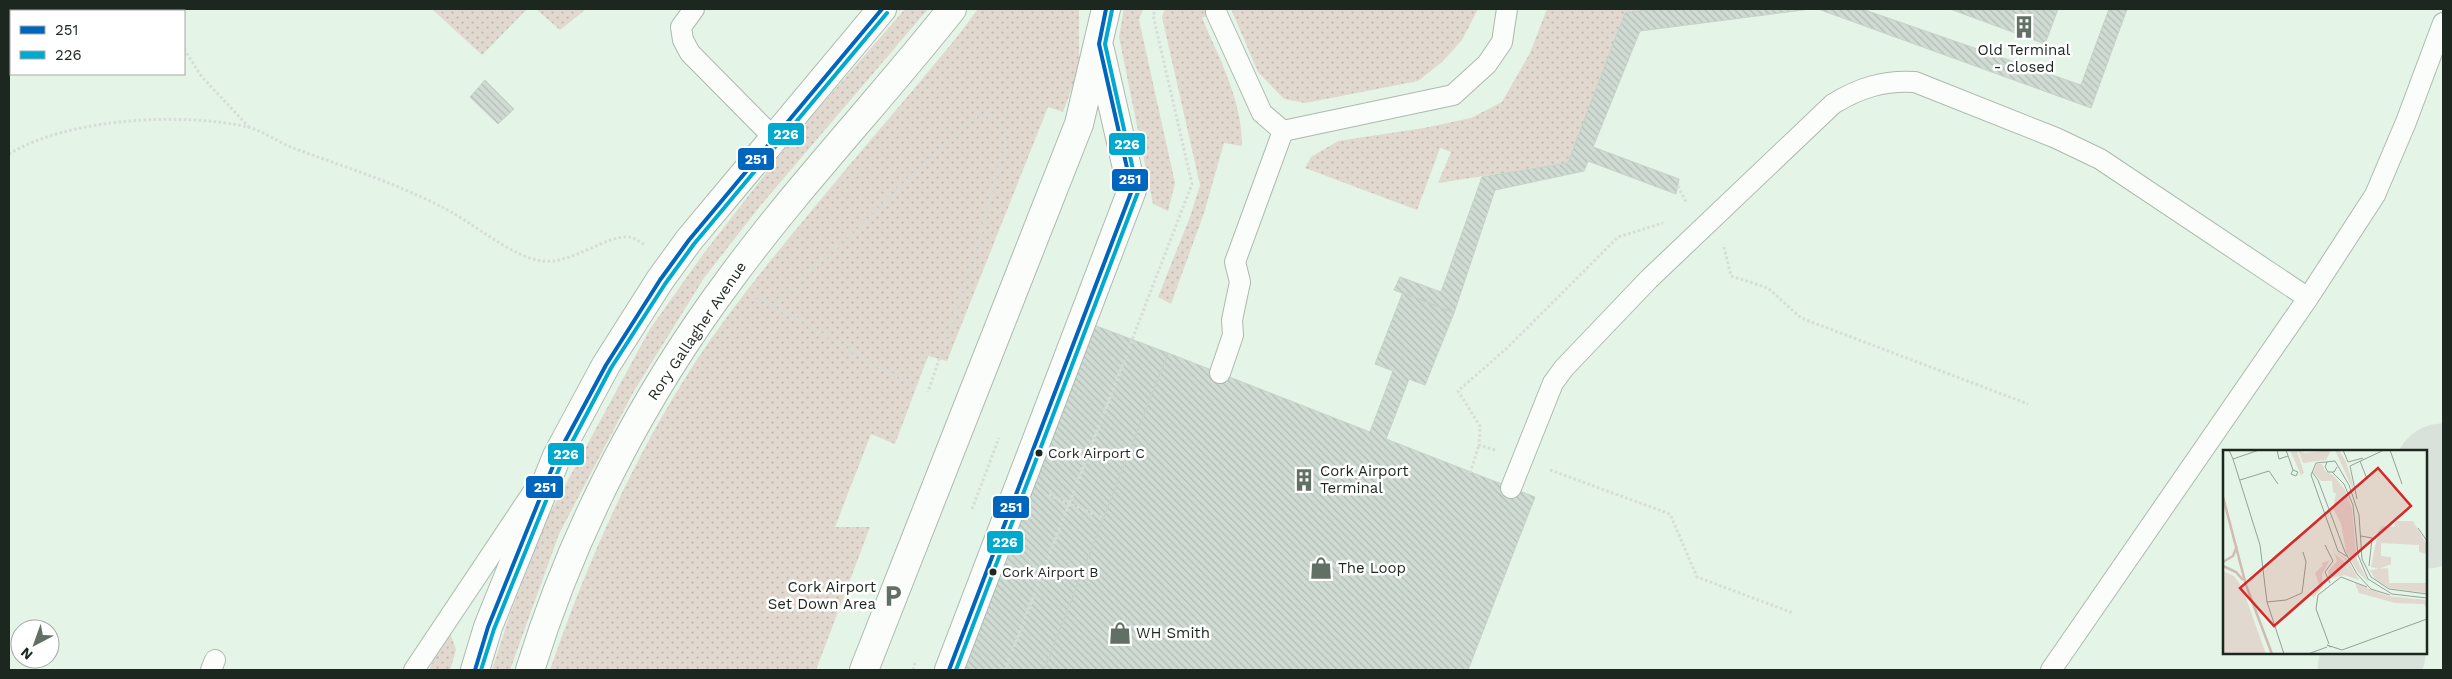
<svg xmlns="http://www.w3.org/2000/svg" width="2452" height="679" font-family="'Work Sans',sans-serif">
  <defs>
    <pattern id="grass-dots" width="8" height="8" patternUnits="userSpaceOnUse" patternTransform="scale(1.25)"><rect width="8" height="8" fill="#e1d8cf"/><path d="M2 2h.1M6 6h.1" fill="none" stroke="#c0b9b1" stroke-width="1.8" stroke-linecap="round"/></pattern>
    <pattern id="building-back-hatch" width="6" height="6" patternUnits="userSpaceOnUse" patternTransform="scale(1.25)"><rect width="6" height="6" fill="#d0dcd3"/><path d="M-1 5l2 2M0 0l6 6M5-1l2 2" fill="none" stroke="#b2bdb5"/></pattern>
  </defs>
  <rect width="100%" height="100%" fill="#e4f4e7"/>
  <!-- grass -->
  <path fill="url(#grass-dots)" d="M432 9H527L482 55Z
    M536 9H586L560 30Z
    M905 9H928L760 206 704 278 634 391 559 534 510 670H492L510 614 549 515 650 329 704 253 798 132Z
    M978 9H1079V69L1063 112 1048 107 947 361 928 356 895 444 871 434 835 527H870L816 670H550C587 563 632 460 694 364 728 312 768 263 808 215 857 155 908 97 957 37Z
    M1124 9H1143L1139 20 1175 183 1168 211 1153 204 1119 37Z
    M1165 9H1222L1202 18C1220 60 1242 100 1242 146L1224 143 1204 213 1171 304 1158 297 1190 217 1200 185 1162 17Z
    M1231 9H1477V11L1462 40 1442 62 1418 81 1305 103 1284 99 1258 72Z
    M1547 9H1655L1625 13 1568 163 1438 183 1451 152 1440 148 1417 210 1305 168 1311 157 1338 141 1424 128 1471 118 1502 102 1530 53Z
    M450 633 456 650 450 670H429L443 641Z"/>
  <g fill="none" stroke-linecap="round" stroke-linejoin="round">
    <!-- taxiway -->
    <path stroke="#d8e2da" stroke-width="99" d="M2426 519 2443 473
      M2367 670 2376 653"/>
  </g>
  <!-- building -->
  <path fill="url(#building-back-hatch)" stroke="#c5d2c8" d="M1655 9H1811L1640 31 1593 147 1679 179 1676 194 1588 161 1584 171 1495 190 1454 313 1394 290 1400 277 1441 292 1482 177 1568 163 1625 13Z
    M1818 9H1862L2081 85 2109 9H2127L2091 108Z
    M1950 9H2058L2045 44Z
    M485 80 514 109 498 124 470 97Z
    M1403 292 1454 313 1425 385 1409 379 1386 439 1535 497 1468 670H1044L1168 353 1370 432 1393 371 1375 364Z
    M1075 318 1168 353 1044 670H938Z"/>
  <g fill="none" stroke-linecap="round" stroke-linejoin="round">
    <defs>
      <path id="lane" d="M694 9 681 27 683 40 690 53 773 137
        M1216 12 1262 113 1283 131
        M2308 298 2375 195 2406 122 2443 23
        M1220 373 1233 335 1232 320 1240 282 1235 262 1283 131 1453 95 1487 64 1502 42 1507 9
        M1511 488 1553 383 1564 368 1649 279 1833 104C1859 88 1884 80 1915 82L2056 138 2100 159 2308 298 2051 670
        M211 670 215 660
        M414 670 535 489"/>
      <path id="street" d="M475 670 488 627 557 456 606 365 660 280 689 240 882 9
        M530 670C573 531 642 397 730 279 799 185 880 100 952 9
        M864 670 1079 124 1106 9
        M949 670 1132 190 1100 50"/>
    </defs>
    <!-- lane casing -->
    <use href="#lane" stroke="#adb9af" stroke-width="22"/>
    <!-- street casing -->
    <use href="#street" stroke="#adb9af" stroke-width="30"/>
    <!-- path -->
    <path stroke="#d7dcd9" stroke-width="3" stroke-dasharray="2.5 2.5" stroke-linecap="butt" d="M158 9 160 11
      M184 49 202 77 249 127
      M9 154C68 118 181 112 248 127 263 131 278 142 293 148 342 166 393 182 440 206 470 220 511 257 542 261 570 265 608 234 629 237 635 238 640 242 646 246
      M1678 186 1686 202
      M1724 247 1731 276 1768 288 1801 318 2028 404
      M757 296 774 306 972 119 980 114C996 117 1003 123 1006 140L978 244 928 392
      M774 306 916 388
      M1495 450 1479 445 1480 426 1458 391 1507 348 1618 237 1663 223
      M1550 470 1670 514 1697 577 1793 613
      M1470 473 1479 445
      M1049 495 1103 518
      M972 509 999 438
      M913 670 915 663
      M1005 670 1192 184 1153 15 1156 9"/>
    <!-- lane -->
    <use href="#lane" stroke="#fbfdfb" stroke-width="20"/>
    <!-- street -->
    <use href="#street" stroke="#fbfdfb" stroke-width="28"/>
    <defs>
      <path id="bus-1" d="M475 670 488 627 557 456 606 365 660 280 689 240 882 9
        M949 670 1132 190 1099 44 1106 9"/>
      <path id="bus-2" d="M481 670 494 629 563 459 611 368 665 284 694 244 887 13
        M956 670 1138 192 1105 44 1112 10"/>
    </defs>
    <!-- bus-1 casing -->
    <use href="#bus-1" stroke="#fff" stroke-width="8"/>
    <!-- bus-2 casing -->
    <use href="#bus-2" stroke="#fff" stroke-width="8"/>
    <!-- bus-1 -->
    <use href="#bus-1" stroke="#0065bd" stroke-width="4"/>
    <!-- bus-2 -->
    <use href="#bus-2" stroke="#00a9ce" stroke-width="4"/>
  </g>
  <!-- icons -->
  <defs>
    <symbol id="building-bare" viewBox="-9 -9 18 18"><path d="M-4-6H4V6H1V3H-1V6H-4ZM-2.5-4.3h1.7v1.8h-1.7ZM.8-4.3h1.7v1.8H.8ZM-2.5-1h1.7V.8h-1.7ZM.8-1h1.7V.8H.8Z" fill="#626f65" stroke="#fff" stroke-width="2.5" paint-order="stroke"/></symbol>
    <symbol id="shop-bare" viewBox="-9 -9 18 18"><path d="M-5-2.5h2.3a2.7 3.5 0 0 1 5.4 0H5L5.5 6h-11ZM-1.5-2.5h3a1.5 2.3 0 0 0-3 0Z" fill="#626f65" stroke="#fff" stroke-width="2.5" paint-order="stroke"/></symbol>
    <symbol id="parking-bare" viewBox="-9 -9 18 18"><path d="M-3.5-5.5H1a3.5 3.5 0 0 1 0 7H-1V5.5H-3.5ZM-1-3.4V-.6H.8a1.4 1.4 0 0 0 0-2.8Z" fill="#626f65" stroke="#fff" stroke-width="2.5" paint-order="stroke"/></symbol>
  </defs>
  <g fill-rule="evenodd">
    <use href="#building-bare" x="2008" y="11" width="32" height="32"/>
    <use href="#building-bare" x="1288" y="464" width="32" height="32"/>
    <use href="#shop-bare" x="1305" y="552" width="32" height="32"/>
    <use href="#parking-bare" x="877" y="580" width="32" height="32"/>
    <use href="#shop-bare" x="1104" y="617" width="32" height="32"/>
  </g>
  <!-- markers -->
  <g fill="#1c271f" stroke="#fff" stroke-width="2">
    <circle cx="1039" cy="453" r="4.5"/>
    <circle cx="993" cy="572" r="4.5"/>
  </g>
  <g text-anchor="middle" stroke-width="5" stroke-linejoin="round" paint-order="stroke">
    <!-- bus labels -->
    <g font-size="14" fill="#1c271f" stroke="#fff" text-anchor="start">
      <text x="1048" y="458">Cork Airport C</text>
      <text x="1002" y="577">Cork Airport B</text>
    </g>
    <!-- poi labels -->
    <g font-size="15" fill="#1c271f" stroke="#fff" text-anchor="start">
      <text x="2024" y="55" text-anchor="middle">Old Terminal<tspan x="2024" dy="17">- closed</tspan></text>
      <text x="1320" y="476">Cork Airport<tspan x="1320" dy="17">Terminal</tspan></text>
      <text x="1338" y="573">The Loop</text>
      <text x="876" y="592" text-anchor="end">Cork Airport<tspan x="876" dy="17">Set Down Area</tspan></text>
      <text x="1136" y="638">WH Smith</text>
    </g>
    <!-- street labels -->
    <g font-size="15" fill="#1c271f" stroke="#fff">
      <text transform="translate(697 331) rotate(-56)" y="5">Rory Gallagher Avenue</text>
    </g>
  </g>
  <!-- overview -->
  <g transform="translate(2223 450)">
    <rect width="204" height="204" fill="#e4f4e7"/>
    <path d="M67 0H74L81 23 78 25ZM75 0 82 3 108 0 103 10 80 13ZM112 0H116L123 12 129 31 131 42ZM94 14H99L102 21 110 25 122 40 129 59 134 110 146 133 135 122 123 102 118 74 110 58 113 43 110 42 109 31H98L90 22ZM173 71H190L204 95V104L196 102V95L158 93V106L168 107V114L156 119 148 117 155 82 159 76 171 77ZM109 96 112 104 122 112 127 124 123 111 112 101 124 109 136 130 121 125 106 129 105 121 114 111ZM107 110 99 124 100 136 91 147 88 146 96 135 92 123 99 116 100 118 99 113ZM165 118 166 133H204V143L166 138 151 128 147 120ZM0 121 11 126 19 137 43 204H0ZM132 133 165 146 204 150V159L201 154 172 153 136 143Z" fill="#e1d8cf"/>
    <path fill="none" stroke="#d1bbb2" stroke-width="2.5" d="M0 47 23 135 49 204M0 112 10 106 14 96M0 116 13 122 20 130"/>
    <path fill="none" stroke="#94a297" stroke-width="1" d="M6 0 10 9 36 0M54 0 56 9 65 6M63 0 70 20 68 24 73 26 75 22 70 20M120 0 125 12 140 8M167 0 179 34M10 9 37 95 44 152 63 150 79 143 83 112 80 102M137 11 144 29M104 12 102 17 105 22H111L114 17M89 22 95 30 122 102 134 124 148 139 167 145M109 22 121 34 130 55 135 105 145 129 169 144 204 148M17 30 46 21 55 34M134 49 127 16 161 0M195 78 204 91M138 86 149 88 146 116M102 95 110 111 102 122 107 133M125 107 115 101 88 25 93 13 112 11 126 35 136 65 139 109 148 127 166 139 204 144M44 152 61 204M106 194 93 159 95 145 118 127 144 137M108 197 104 195 119 200 204 169M85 204 104 197"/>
    <path fill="#d62828" fill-opacity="0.15" stroke="#d62828" stroke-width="2.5" d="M155 18 188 56 51 176 17 138Z"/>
    <rect width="204" height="204" fill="none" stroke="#1c271f" stroke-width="2.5"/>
  </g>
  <g stroke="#fff" stroke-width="2">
    <rect x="767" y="122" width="38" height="24" rx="5" fill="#00a9ce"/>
    <rect x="1108" y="132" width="38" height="24" rx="5" fill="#00a9ce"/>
    <rect x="737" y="147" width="38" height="24" rx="5" fill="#0065bd"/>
    <rect x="1111" y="168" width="38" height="24" rx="5" fill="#0065bd"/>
    <rect x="547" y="442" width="38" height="24" rx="5" fill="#00a9ce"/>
    <rect x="525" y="475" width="39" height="24" rx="5" fill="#0065bd"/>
    <rect x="992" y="495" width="38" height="24" rx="5" fill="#0065bd"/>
    <rect x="986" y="530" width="38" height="24" rx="5" fill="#00a9ce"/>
  </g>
  <g font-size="14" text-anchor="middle" font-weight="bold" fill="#fff">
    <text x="786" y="139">226</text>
    <text x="1127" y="149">226</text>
    <text x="756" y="164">251</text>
    <text x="1130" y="184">251</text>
    <text x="566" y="459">226</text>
    <text x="545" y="492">251</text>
    <text x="1011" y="512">251</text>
    <text x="1005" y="547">226</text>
  </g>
  <!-- border -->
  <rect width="2452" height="679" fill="none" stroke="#1c271f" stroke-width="20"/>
  <!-- legend -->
  <rect x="10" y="10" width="175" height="65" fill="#ffffff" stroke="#a4a9a5"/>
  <rect x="20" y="26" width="25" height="8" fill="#0065bd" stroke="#a4a9a5"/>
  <text x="55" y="35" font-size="15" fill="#1c271f">251</text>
  <rect x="20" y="51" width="25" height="8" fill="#00a9ce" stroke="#a4a9a5"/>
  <text x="55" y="60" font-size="15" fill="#1c271f">226</text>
  <!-- north arrow -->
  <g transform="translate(35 644) rotate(221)"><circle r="24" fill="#ffffff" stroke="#a4a9a5"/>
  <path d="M0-4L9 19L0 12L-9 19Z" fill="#626f65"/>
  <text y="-8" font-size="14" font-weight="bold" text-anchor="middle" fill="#1c271f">N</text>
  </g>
</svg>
